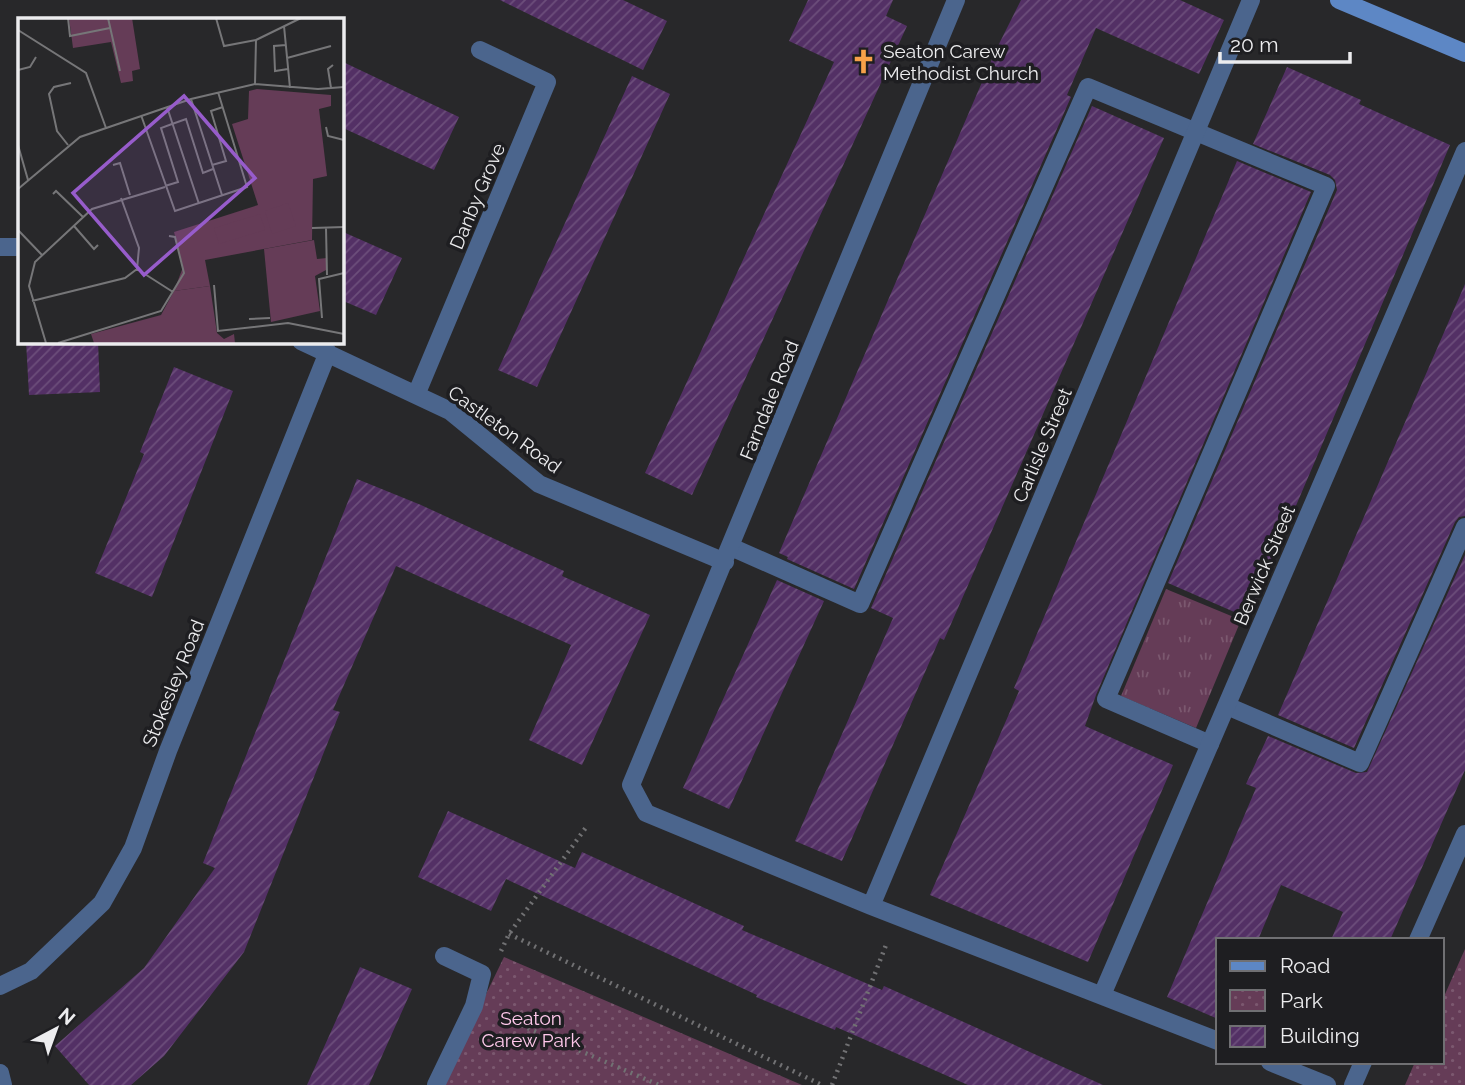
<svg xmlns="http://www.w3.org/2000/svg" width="1465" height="1085" font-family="Raleway,sans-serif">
  <defs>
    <pattern id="grass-tufts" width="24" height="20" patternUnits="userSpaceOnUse" patternTransform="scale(1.75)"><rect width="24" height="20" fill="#653c57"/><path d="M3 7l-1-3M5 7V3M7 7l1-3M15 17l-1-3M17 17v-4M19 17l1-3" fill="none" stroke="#7b586f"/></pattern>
    <pattern id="park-dots" width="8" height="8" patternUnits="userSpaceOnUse" patternTransform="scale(1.75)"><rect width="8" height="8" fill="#653c57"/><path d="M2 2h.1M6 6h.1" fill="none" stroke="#7b586f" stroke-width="1.8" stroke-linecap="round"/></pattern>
    <pattern id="building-hatch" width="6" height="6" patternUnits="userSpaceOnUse" patternTransform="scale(1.75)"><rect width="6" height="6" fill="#533065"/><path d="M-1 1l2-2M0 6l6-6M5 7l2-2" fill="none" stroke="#6c4e7b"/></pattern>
  </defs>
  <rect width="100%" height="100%" fill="#28282a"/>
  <!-- grass -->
  <path fill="url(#grass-tufts)" d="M1166 589 1241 620 1196 728 1121 696Z"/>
  <!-- park -->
  <path fill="url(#park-dots)" d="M1465 949V1085H1405L1415 1062H1442V1001Z
    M504 957 802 1085H442Z"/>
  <!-- building -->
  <path fill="url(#building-hatch)" d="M500 0H623L667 21 643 70Z
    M808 0H893L886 16 907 26 692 495 645 473 834 62 789 41Z
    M1021 0H1180L1224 20 1199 74 1096 28 1067 95 1071 97 854 589 787 559 788 557 779 553 995 52Z
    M341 61 459 117 434 170 341 127Z
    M1287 67 1361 100 1359 104 1450 145 1248 618 1168 583 1337 190 1335 180 1330 175 1253 144Z
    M632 76 670 94 537 387 498 370Z
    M1092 106 1164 138 944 640 940 638 842 861 795 841 893 618 871 608Z
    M1237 161 1311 192 1096 695 1085 726 1173 765 1088 962 930 895 1019 691 1014 688Z
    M341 231 402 258 376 315 341 300Z
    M1465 284V516L1459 517 1455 522 1354 748 1278 715Z
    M26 341H98L100 392 29 395Z
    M174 367 233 391 152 597 95 573 144 454 140 452Z
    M357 479 421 505 564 571 562 576 650 615 582 765 529 740 571 645 396 566 333 710 340 712 244 952 164 1056 131 1085H89L55 1046 144 968 215 868 203 863Z
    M1465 555V770L1390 940H1331L1343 912 1281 885 1258 940H1218V1019L1167 997 1256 788 1246 784 1268 736 1356 773 1367 772Z
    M777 580 824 601 729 809 683 788Z
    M448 811 575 868 582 852 744 926 742 930 882 990 884 986 1103 1085H968L836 1027 835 1030 756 997 757 995 506 879 491 911 418 877Z
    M360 967 412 989 369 1085H307Z"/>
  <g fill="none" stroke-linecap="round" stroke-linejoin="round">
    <!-- path -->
    <path stroke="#717173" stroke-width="4.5" stroke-dasharray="2 5" stroke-linecap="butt" d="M509 934 822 1085
      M501 951 509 934 587 826
      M502 1017 659 1085
      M832 1085 886 945"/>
    <!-- lane -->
    <path stroke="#4b658d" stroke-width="18" d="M731 547 860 604 1088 87 1326 186 1106 699 1210 744
      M1227 706 1360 763 1465 527"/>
    <!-- street -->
    <path stroke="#4b658d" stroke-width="18" d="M956 0 631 785 646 813 871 906 1218 1041
      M0 247H19
      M301 341 450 411 539 484 725 562
      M416 395 547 82 480 50
      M871 906 1251 0
      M1418 940 1465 834
      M0 986 31 971 102 903 133 848 168 751 328 352
      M1102 995 1465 151
      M1270 1062 1327 1085
      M0 1073 3 1085
      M436 1085 474 1006 482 974 444 956
      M1353 1085 1363 1062"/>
    <!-- secondary -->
    <path stroke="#5d87c5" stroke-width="18" d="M1339 0 1465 53"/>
  </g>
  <!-- icons -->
  <defs>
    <symbol id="church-bare" viewBox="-9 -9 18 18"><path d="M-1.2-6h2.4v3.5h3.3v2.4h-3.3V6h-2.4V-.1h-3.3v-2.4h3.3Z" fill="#f7a149" stroke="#1e1e21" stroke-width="2.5" paint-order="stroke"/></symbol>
  </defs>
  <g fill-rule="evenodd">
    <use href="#church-bare" x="846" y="44" width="35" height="35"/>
  </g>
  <g text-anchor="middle" stroke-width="7" stroke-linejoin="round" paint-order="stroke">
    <!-- poi labels -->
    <g font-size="19" fill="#ececee" stroke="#1e1e21" text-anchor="start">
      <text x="883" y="58">Seaton Carew<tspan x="883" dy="22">Methodist Church</tspan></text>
    </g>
    <!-- street labels -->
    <g font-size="19" fill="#ececee" stroke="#1e1e21">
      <text transform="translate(477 196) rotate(-67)" y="7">Danby Grove</text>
      <text transform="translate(769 400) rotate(-68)" y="7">Farndale Road</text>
      <text transform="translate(505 429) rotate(36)" y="7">Castleton Road</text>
      <text transform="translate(1042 445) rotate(-67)" y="7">Carlisle Street</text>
      <text transform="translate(1264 565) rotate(-67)" y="7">Berwick Street</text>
      <text transform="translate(173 683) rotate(-68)" y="7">Stokesley Road</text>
    </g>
    <!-- park labels -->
    <g font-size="19" fill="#ffc8eb" stroke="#1e1e21">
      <text x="531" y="1025">Seaton<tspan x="531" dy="22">Carew Park</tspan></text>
    </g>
  </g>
  <!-- overview -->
  <g transform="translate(18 18)">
    <rect width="326" height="326" fill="#28282a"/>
    <path d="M296 222 299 241 309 240 308 252 297 258 302 293 253 304 246 231Z" fill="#653c57"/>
    <path d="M239 71 313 77V88L301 91 309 158 295 161 294 222 187 242 192 268 156 273 165 249 156 214 240 187 214 106 230 101 231 73Z" fill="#653c57"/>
    <path d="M51 0H114L122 51 114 53 115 63 103 65 93 24 55 30Z" fill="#653c57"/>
    <path d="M270 185 278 208 254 216 247 193ZM242 196 247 212 201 226 196 210ZM192 268 199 315 206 321 216 316 217 325H76L73 316 143 297 156 273Z" fill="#653c57"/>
    <path fill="none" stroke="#767678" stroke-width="2" d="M50 0 52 18 92 10M90 0 102 53M198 0 206 28 238 22M266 8 272 70M0 12 68 55 88 110M268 27 256 28 257 53 270 51M269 40 313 28M0 52 12 49 18 39M237 66 238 22 283 0M313 70 310 51 315 47M173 81 204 177M149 89 181 186M123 97 157 193 229 169 200 74M308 109 310 118 326 122M0 127 10 162M50 127 39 113 31 76 36 69 53 65M95 147 102 145 112 177M194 147 208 143 193 93 205 89M147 168 160 164 143 110 154 106 168 101 185 155 195 151M0 171 62 119 173 81 237 66 300 71 326 69M35 176 38 173 65 199M56 208 76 231 80 227M294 210 326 209M308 210 309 257M0 212 24 237M119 251 155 274M196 267 200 313 270 305 326 316M14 283 107 260 119 251 121 230 103 180M304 300 301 261 326 255M231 301 252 300M28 325 11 268 17 244 74 191 147 169M40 325 143 293 166 255 157 219 151 218"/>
    <path fill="#975ccb" fill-opacity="0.15" stroke="#975ccb" stroke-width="3.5" d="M166 78 237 160 126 257 55 175Z"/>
    <rect width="326" height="326" fill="none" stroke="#ececee" stroke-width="3.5"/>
  </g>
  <!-- legend -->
  <rect x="1216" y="938" width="228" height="126" fill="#1e1e21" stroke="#707073" stroke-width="2"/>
  <rect x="1230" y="961" width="35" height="10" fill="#5d87c5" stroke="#707073" stroke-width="2"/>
  <text x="1280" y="973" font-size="21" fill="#ececee">Road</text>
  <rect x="1230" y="990" width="35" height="21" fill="url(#park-dots)" stroke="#707073" stroke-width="2"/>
  <text x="1280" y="1008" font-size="21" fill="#ececee">Park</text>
  <rect x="1230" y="1026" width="35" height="21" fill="url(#building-hatch)" stroke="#707073" stroke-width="2"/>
  <text x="1280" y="1043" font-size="21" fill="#ececee">Building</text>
  <!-- north arrow -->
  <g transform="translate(56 1029) rotate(41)" stroke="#1e1e21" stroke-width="5" paint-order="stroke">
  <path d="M0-5L12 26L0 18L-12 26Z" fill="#ececee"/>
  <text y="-10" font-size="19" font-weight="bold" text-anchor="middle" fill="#ececee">N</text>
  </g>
  <!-- scale -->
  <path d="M1220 52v10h130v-10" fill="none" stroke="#ececee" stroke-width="3.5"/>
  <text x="1230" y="52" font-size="21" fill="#ececee" stroke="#1e1e21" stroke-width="5" paint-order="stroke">20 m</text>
</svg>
